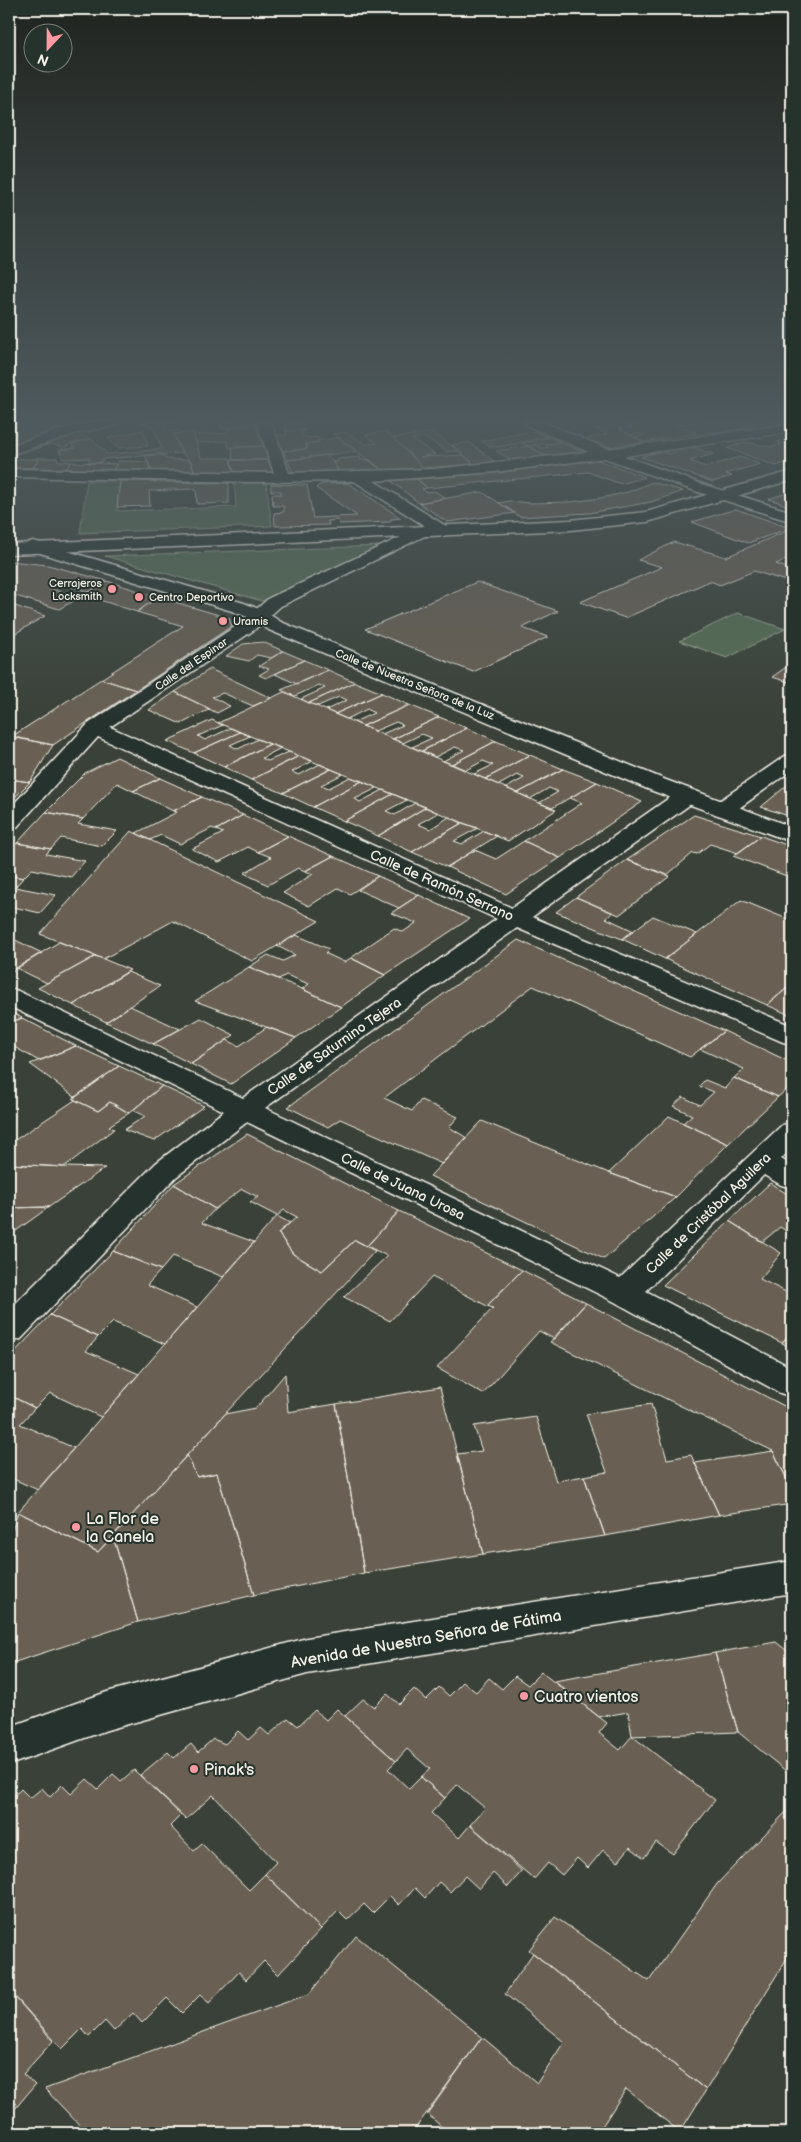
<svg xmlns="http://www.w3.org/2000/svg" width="801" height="2142" font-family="'Balsamiq Sans',sans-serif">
  <rect width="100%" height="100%" fill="#3a4138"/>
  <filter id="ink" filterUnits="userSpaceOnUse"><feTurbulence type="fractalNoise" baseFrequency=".02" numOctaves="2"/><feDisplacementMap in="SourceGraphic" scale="10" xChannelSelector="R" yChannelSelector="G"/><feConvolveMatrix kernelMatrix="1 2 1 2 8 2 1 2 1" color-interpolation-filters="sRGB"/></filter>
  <g filter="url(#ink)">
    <!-- green -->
    <path fill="#576e53" stroke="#a6b09e" d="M87 481H120L117 511 236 507 234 483H266L272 526 80 533Z
      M380 546 262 601 105 556Z
      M738 613 785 629 727 658 679 641Z"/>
    <!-- building -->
    <path fill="#696152" stroke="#f4f1e8" d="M9 422H47L58 424 59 429 9 445Z
      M142 422H175L163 425 171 431 179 430 183 433 173 434 182 453 104 459 99 463H88L90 458 63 459 59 450 76 448 71 444 92 439 107 454 162 449 154 428Z
      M220 422H254L255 424 222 429Z
      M284 422H303L305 430 286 431Z
      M635 422H673L697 433 644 442 634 437 645 435 642 433 630 435 619 429 632 427 627 425 639 424Z
      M702 422H792V423L698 434 678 424Z
      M255 424 263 446 229 448 227 441 196 443 193 435 226 433 229 428Z
      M617 426 623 429H619L644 442 607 447 585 439 607 434 595 429Z
      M143 430 148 446 118 448 108 438Z
      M305 430 301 435 309 438 317 437 319 442 306 444 307 449 283 451 275 435H287L286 431Z
      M385 431 393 438 424 468 382 470 333 434 345 432 366 444 377 443 365 435Z
      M533 431 549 437 500 447H491L482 441Z
      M193 432 201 458H230L234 472H195L190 460 182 453 173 434Z
      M432 432 459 451 448 452 424 437 412 439 435 454 420 457 463 455 474 464 424 468 393 438Z
      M73 433 92 439 76 442 64 447 51 444 33 450 24 449Z
      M549 437 560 442 527 446 522 443Z
      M792 437V461L776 466 727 448 746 442 771 447 782 444 777 442Z
      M339 438 357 451 287 460 283 451 307 449 306 444 319 442 318 440Z
      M469 442 495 462 474 464 452 445Z
      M560 442 582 452 546 456 527 446 535 445 541 448 548 447 546 445Z
      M263 446 268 460H233L232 447Z
      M529 446 546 456 511 460 496 451Z
      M692 447 713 454 690 461 706 467 740 457 760 464 726 474 732 476 713 482 641 457 661 451 669 454Z
      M162 454 166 459 190 460 195 472 151 471 145 455Z
      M328 455 340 473 294 475 287 460Z
      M360 457 361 460 369 459 382 470 340 473 333 462 338 461 337 459Z
      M36 458H57L58 461 71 462 66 469 33 468 39 459Z
      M12 459H39L33 468H9V462Z
      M230 460H268L273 472H234Z
      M597 460 645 477 621 484 588 472 427 488 417 479 502 472Z
      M119 461 148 462 151 471 113 470Z
      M71 462 99 463 117 464 113 470 66 469Z
      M417 479 427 488 422 489 426 492 435 491 445 498 419 503 390 480Z
      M120 481 229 483V503L197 504 196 489 149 491 150 506 117 507Z
      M652 482 683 491 651 502 589 513 520 517 499 503 509 501 531 503 571 502 601 498 628 492Z
      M348 483 401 518 391 519 390 522 339 524 338 520 328 521 329 525 275 526 274 513 284 512 283 506H273L272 494H281V491H271V484L307 485 313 518 357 516 316 488 321 484Z
      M792 491V507L769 499Z
      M482 492 515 513 447 522 419 503Z
      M736 509 790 528 748 543 692 522Z
      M791 529 792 557 776 564 792 570V583L754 571 720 585 710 581 625 618 580 602 662 567 638 560 674 542 726 557Z
      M9 561 48 565 107 581 89 592 60 583 49 588 79 598 59 609 9 594Z
      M107 581 158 597 137 612 84 595Z
      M477 582 558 611 522 628 548 637 473 672 365 629Z
      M158 597 229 618 232 626 136 690 101 679 183 626 137 612Z
      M9 604 45 616 9 637Z
      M263 642 283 651 271 658 257 655 249 661 226 656 243 644Z
      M283 651 304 660 266 678 259 675 269 669 259 666Z
      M304 660 328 670 297 684 275 674Z
      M792 663V683L772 677Z
      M210 669 271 698 253 706 223 693 212 697 230 706 217 713 175 692Z
      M328 670 355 682 309 703 301 699 325 688 319 685 295 696 281 690Z
      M101 679 136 690 53 745 11 737Z
      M355 682 382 693 335 714 326 710 347 700 339 697 318 706 309 703Z
      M175 692 210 709 181 724 149 710Z
      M284 692 485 779 556 810 508 841 218 723Z
      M382 693 409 705 363 726 354 722 374 713 367 709 347 719 335 714Z
      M409 705 439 717 393 739 382 734 403 725 396 722 375 731 363 726Z
      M439 717 467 728 422 751 412 747 432 738 422 734 403 743 393 739Z
      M212 720 223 725 198 736 205 740 231 728 240 732 194 753 167 741Z
      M467 728 496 741 452 764 443 761 464 750 455 747 435 757 422 751Z
      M240 732 250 736 230 745 238 749 258 739 270 744 224 767 194 753Z
      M9 736 53 745 30 782 9 779Z
      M496 741 530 755 485 779 474 774 493 765 483 761 466 770 452 764Z
      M270 744 281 748 262 758 268 761 289 752 299 756 251 780 224 767Z
      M530 755 563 769 518 793 506 788 524 778 517 775 499 785 485 779Z
      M299 756 313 761 292 772 299 775 320 764 331 769 283 793 251 780Z
      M117 757 160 778 133 791 117 783 83 819 46 812 85 773Z
      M331 769 343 774 321 785 329 788 350 777 362 781 313 807 283 793Z
      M563 769 597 782 552 808 539 803 558 792 549 788 530 799 518 793Z
      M160 778 202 797 173 811 133 791Z
      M9 779 30 782 9 803Z
      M362 781 377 788 355 799 360 802 383 790 393 794 344 821 313 807Z
      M792 781V817L761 807Z
      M597 782 642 802 560 858 524 841 582 803 570 798Z
      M393 794 407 800 386 811 395 815 415 803 426 807 378 836 344 821Z
      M202 797 243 815 216 830 212 828 180 844 161 835 150 840 136 833 177 812 173 811Z
      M426 807 438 813 418 824 430 829 449 817 462 823 412 852 378 836Z
      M46 812 83 819 78 824 117 831 102 846 61 838 51 849 17 843Z
      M243 815 288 836 258 852 248 847 219 862 192 849 223 833 216 830Z
      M694 815 761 836 738 853 710 844 697 854 693 853 667 875 627 860Z
      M462 823 478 828 454 841 462 844 484 831 497 836 447 867 412 852Z
      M131 831 150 840 319 921 252 961 173 921 103 959 40 934Z
      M288 836 333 856 305 871 298 868 268 885 244 873 271 857 258 852Z
      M761 836 792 847V878L733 856Z
      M524 841 560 858 506 894 447 867 475 850 496 859Z
      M17 843 51 849 46 854 85 861 71 877 32 869 23 878 9 875V850Z
      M333 856 378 876 350 894 338 888 309 906 283 893 313 874 305 871Z
      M627 860 670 876 619 915 576 897Z
      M9 875 23 878 15 887 56 895 40 913 9 906Z
      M378 876 419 895 399 908 358 890Z
      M419 895 469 919 385 975 351 958 394 928 403 932 416 923 391 913Z
      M576 897 613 913 606 918 634 931 622 939 556 912Z
      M741 900 792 921V984L767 1005 665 959Z
      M653 916 697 934 665 959 622 939Z
      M296 935 329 949 325 953 344 962 351 958 385 975 341 1007 302 989 309 984 286 975 279 979 249 967 268 955 283 961 295 955 277 946Z
      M9 937 42 953 9 973Z
      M518 940 724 1031 690 1057 533 986 384 1098 412 1111 421 1100 458 1117 449 1127 467 1138 442 1164 340 1119 328 1127 288 1107Z
      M59 942 96 956 47 983 16 968Z
      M96 956 130 970 73 1005 38 988Z
      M249 967 302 989 341 1007 296 1038 195 1001Z
      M128 972 160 986 106 1022 73 1005Z
      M792 984V1016L767 1005Z
      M130 1006 180 1029 153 1044 106 1022Z
      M9 1011 22 1018 9 1023Z
      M22 1018 76 1046 39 1061 9 1044V1023Z
      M201 1018 234 1035 191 1064 153 1044Z
      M267 1027 296 1038 231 1084 191 1064 227 1040 239 1046Z
      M724 1031 792 1063V1085L778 1097 734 1078 744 1069 700 1049Z
      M76 1046 119 1066 75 1097 30 1064Z
      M119 1066 162 1086 129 1113 110 1102 98 1111 73 1099Z
      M734 1078 778 1097 728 1144 683 1123 692 1115 673 1106 683 1097 700 1105 714 1092 699 1086 705 1080 725 1088Z
      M162 1086 204 1106 154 1141 124 1130 145 1116 133 1110Z
      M75 1100 98 1111 110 1102 129 1113 109 1126 114 1129 64 1167 9 1164V1144Z
      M669 1116 728 1144 676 1197 609 1173Z
      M482 1121 609 1173 676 1197 604 1259 430 1176Z
      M247 1134 399 1211 367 1246 355 1240 322 1271 293 1254 278 1233 297 1217 284 1210 277 1216 250 1202 258 1197 242 1189 215 1209 174 1184Z
      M9 1164 64 1167 105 1168 49 1207 9 1208Z
      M770 1183 792 1197V1235L780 1227 762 1242 729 1221Z
      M174 1184 215 1209 202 1223 254 1242 223 1277 173 1256 161 1270 113 1251Z
      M49 1207 9 1236V1208Z
      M399 1211 522 1270 487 1306 432 1277 390 1321 344 1297 387 1256 367 1246Z
      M277 1216 290 1223 278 1233 293 1254 322 1271 355 1240 375 1251 98 1552 18 1512Z
      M729 1221 781 1253 760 1279 792 1295V1331L782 1343 663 1285Z
      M113 1251 161 1270 147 1285 197 1307 165 1344 113 1322 98 1337 50 1315Z
      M522 1270 586 1303 554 1339 539 1331 483 1394 437 1368 493 1308 487 1306Z
      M586 1303 792 1410V1489L773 1451 550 1342Z
      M50 1315 98 1337 86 1351 139 1374 101 1417 50 1393 35 1408 9 1395V1358Z
      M792 1331V1348L782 1343Z
      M285 1374 288 1412 336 1404 364 1573 254 1595 217 1473 197 1477 187 1455 225 1414 256 1408Z
      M440 1387 483 1554 364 1573 336 1404Z
      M9 1395 35 1408 20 1424 74 1448 38 1490 9 1477Z
      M651 1404 667 1459 691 1455 719 1515 605 1536 584 1476 607 1472 586 1414Z
      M536 1417 556 1481 584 1476 605 1536 483 1554 457 1454 482 1451 474 1426Z
      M773 1451 792 1489V1504L719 1515 695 1463Z
      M187 1455 197 1477 217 1473 254 1595 138 1622 113 1536Z
      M18 1512 98 1552 113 1536 138 1622 9 1664V1540Z
      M776 1642 792 1655V1776L738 1732 715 1653Z
      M715 1653 738 1732 632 1736 628 1712 599 1717 554 1681Z
      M541 1672 607 1723 599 1733 620 1750 632 1736 715 1800 673 1854 656 1842 644 1858 630 1847 618 1862 603 1850 588 1868 577 1858 562 1875 548 1863 534 1879 470 1825 485 1808 457 1785 445 1798 421 1777 430 1769 407 1749 396 1761 345 1716 363 1699 374 1707 387 1694 399 1704 414 1689 426 1700 439 1687 449 1696 463 1682 476 1692 489 1678 502 1689 515 1676 528 1685Z
      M337 1709 396 1761 388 1769 409 1789 421 1777 445 1798 431 1813 459 1838 470 1825 522 1871 508 1887 493 1873 479 1889 465 1876 450 1892 439 1882 425 1898 415 1888 399 1905 390 1896 373 1913 364 1904 347 1920 338 1911 321 1929 265 1874 276 1862 213 1795 186 1819 140 1775 168 1752 174 1758 191 1744 198 1752 213 1739 225 1744 238 1731 248 1740 261 1728 269 1735 288 1718 298 1726 315 1710 326 1720Z
      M134 1770 181 1815 170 1826 194 1851 202 1844 249 1890 265 1874 321 1929 278 1975 264 1961 246 1980 239 1972 209 2003 200 1995 182 2013 167 1998 142 2023 133 2013 114 2031 105 2021 89 2037 82 2029 62 2049 9 1990V1800L21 1789 30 1798 42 1788 50 1797 62 1785 71 1794 87 1779 98 1789 113 1774 121 1781Z
      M787 1811 792 1816V1950L706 2090 529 1950 555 1917 649 1981 717 1884Z
      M356 1936 482 2037 412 2133H87L45 2089 309 1994Z
      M533 1953 706 2090 680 2132 626 2089 601 2128 607 2133H449L427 2114 482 2037 537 2083 564 2042 505 1994Z
      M9 1990 53 2041 23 2074 35 2085 9 2116Z"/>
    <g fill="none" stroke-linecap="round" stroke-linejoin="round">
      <defs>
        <path id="street" d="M92 422H118L116 425 74 434 9 455V446L65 428Z
          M257 422H271L289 473 434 469 589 452 526 425 524 422H543L608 449 792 424V432L624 456 702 484 792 512V522L692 490 605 458 495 472 374 481 449 528 451 531 449 534 443 536 433 532 281 606 254 630 110 727 512 908 679 791 687 789 695 791 698 796 695 801 532 917 792 1026V1044L783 1042 517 928 265 1108 620 1278 782 1125 792 1123V1148L781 1159 792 1165V1188L781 1185 764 1175 646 1291 792 1368V1397L780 1393 613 1301 247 1122 176 1177 21 1339 9 1342V1310L156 1163 224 1111 9 1006V988L18 991 243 1098 497 919 98 737 17 827 9 829V809L88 724 242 622 269 598 425 526 354 481 252 482 9 477V469L274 473Z
          M792 754V770L731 814 723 816 715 814 712 809 715 804 785 756Z"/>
        <path id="secondary" d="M33 541 244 603 264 611 281 622 666 780 792 827V842L650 790 269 630 252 619 232 611 27 549 25 546 27 543Z
          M792 1561V1593L307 1674 107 1730 9 1765V1727L107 1692 307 1638Z"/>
        <path id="primary" d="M792 471V480L647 522 570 530 9 554V544L570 520 646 512Z"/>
      </defs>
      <!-- street casing -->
      <use href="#street" stroke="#f4f1e8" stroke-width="3"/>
      <!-- secondary casing -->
      <use href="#secondary" stroke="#f4f1e8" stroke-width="3"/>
      <!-- primary casing -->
      <use href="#primary" stroke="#f4f1e8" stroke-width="3"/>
      <!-- street -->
      <use href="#street" fill="#26332d" fill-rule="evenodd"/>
      <!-- secondary -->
      <use href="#secondary" fill="#26332d" fill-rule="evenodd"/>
      <!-- primary -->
      <use href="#primary" fill="#26332d" fill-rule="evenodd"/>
    </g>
  </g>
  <!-- sky -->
  <linearGradient id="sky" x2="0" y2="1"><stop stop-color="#20241f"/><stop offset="0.58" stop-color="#4f5a5e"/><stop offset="1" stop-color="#4f5a5e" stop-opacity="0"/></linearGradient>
  <rect width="801" height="722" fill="url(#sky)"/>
  <!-- markers -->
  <g fill="#ff9aa2" stroke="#26332d" stroke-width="2">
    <circle cx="112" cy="589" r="5"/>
    <circle cx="139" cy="597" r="5"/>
    <circle cx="223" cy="621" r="5"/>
    <circle cx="76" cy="1527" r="5"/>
    <circle cx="524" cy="1696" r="5"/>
    <circle cx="194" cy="1769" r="5"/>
  </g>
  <g text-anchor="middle" stroke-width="4" stroke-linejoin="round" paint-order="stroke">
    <!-- far-poi labels -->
    <g font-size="11" fill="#f4f1e8" stroke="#26332d" text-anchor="start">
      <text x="102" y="587" text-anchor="end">Cerrajeros<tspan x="102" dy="13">Locksmith</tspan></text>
      <text x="149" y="601">Centro Deportivo</text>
      <text x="233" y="625">Uramis</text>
    </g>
    <!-- far-street labels -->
    <g font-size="11" fill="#f4f1e8" stroke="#26332d">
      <text transform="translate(191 664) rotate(-34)" y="4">Calle del Espinar</text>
      <text transform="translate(415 684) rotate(22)" y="4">Calle de Nuestra Señora de la Luz</text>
    </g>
    <!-- street labels -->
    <g font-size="14" fill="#f4f1e8" stroke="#26332d">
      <text transform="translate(442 885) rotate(24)" y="5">Calle de Ramón Serrano</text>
      <text transform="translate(334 1046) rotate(-35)" y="5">Calle de Saturnino Tejera</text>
      <text transform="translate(403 1186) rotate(26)" y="5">Calle de Juana Urosa</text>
      <text transform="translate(708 1213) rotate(-44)" y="5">Calle de Cristóbal Aguilera</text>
    </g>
    <!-- near-poi labels -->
    <g font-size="16" fill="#f4f1e8" stroke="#26332d" text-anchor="start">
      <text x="86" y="1524">La Flor de<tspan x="86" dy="18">la Canela</tspan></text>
      <text x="534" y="1702">Cuatro vientos</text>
      <text x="204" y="1775">Pinak's</text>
    </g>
    <!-- near-street labels -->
    <g font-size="16" fill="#f4f1e8" stroke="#26332d">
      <text transform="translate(426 1638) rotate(-10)" y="6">Avenida de Nuestra Señora de Fátima</text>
    </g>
  </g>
  <!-- margin -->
  <rect width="801" height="2142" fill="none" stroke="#26332d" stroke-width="30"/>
  <rect x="15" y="15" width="771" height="2112" fill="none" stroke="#f4f1e8" stroke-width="2" filter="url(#ink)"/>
  <!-- north arrow -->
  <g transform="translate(48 48) rotate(202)"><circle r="24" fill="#26332d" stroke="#787f78"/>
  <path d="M0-4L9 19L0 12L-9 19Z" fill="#ff9aa2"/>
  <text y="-8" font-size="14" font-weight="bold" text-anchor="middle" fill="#f4f1e8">N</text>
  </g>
</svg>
